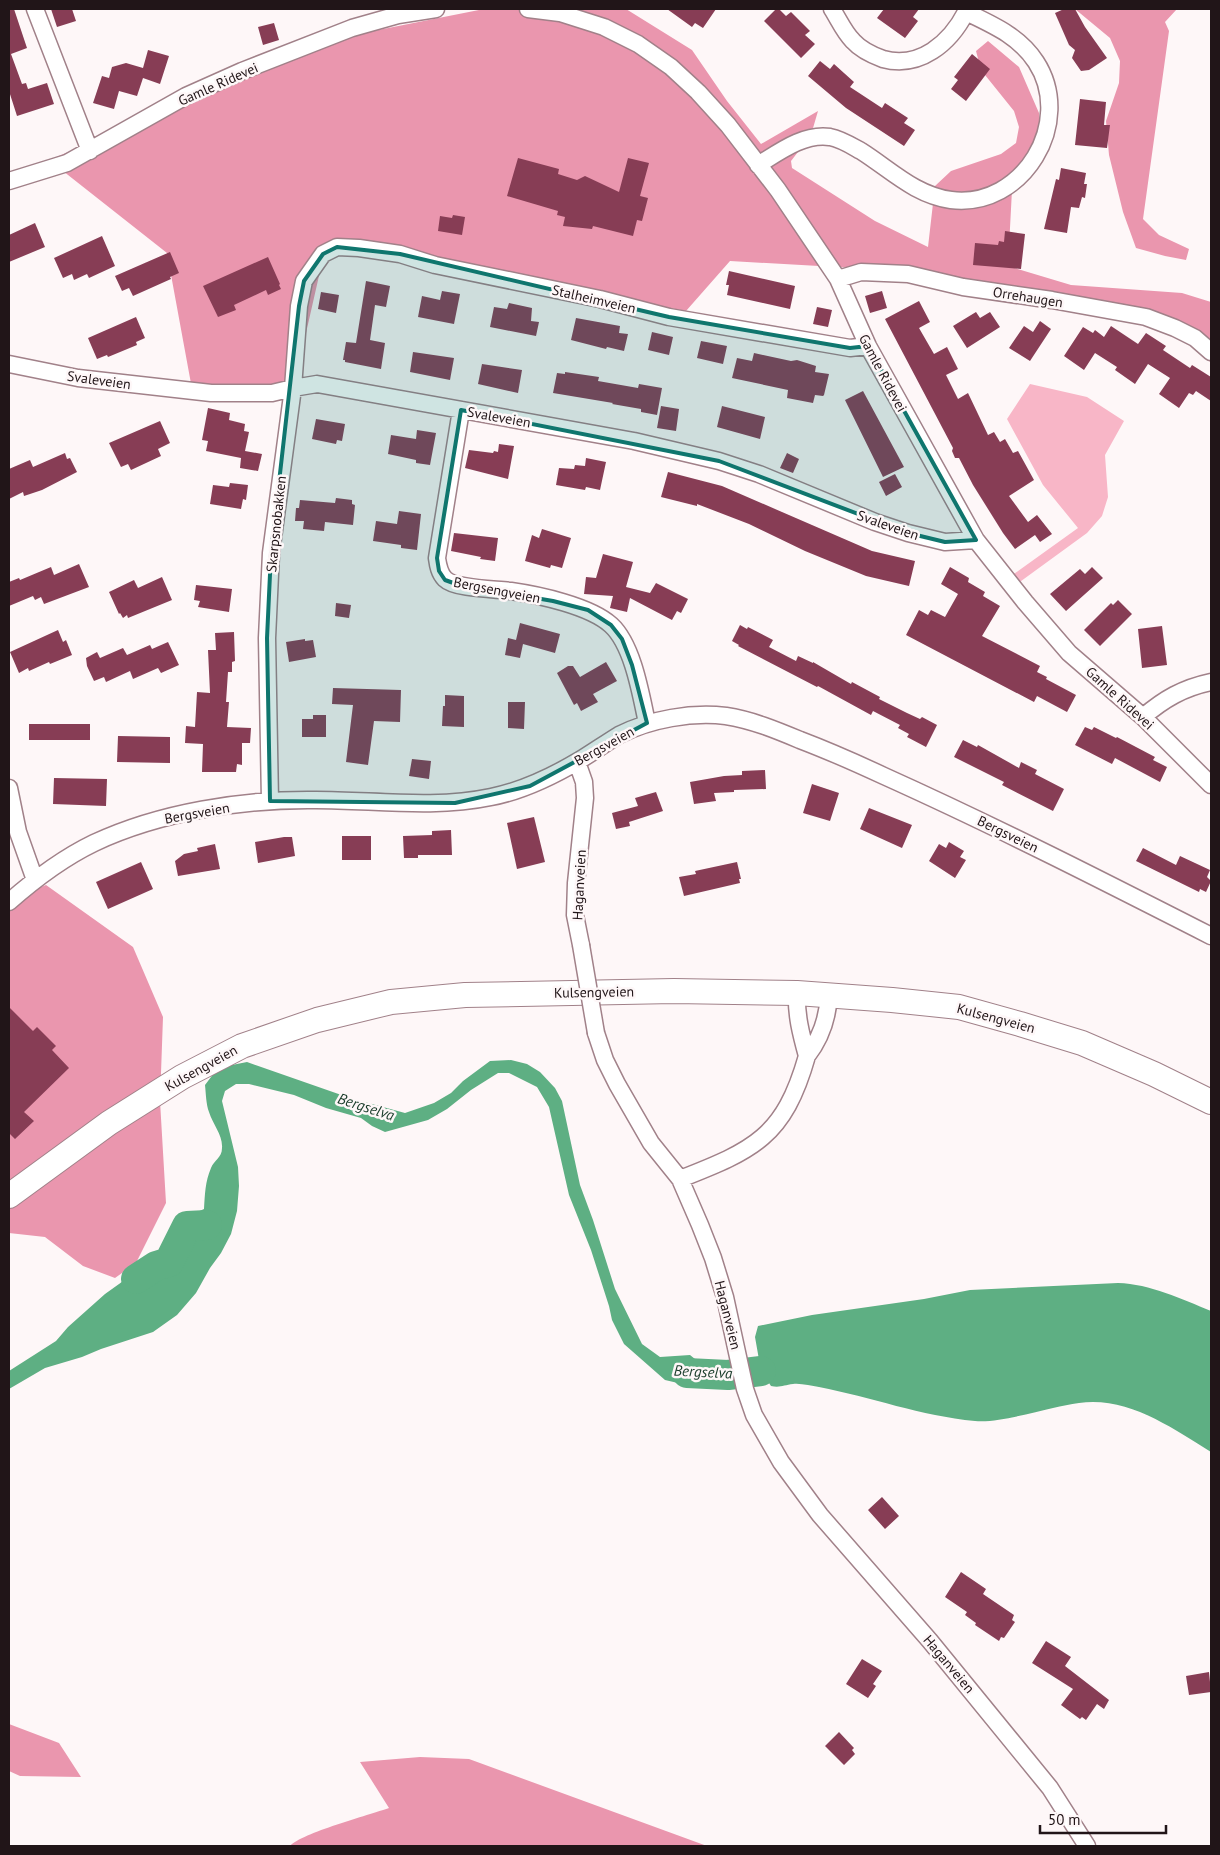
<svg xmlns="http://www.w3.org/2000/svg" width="1220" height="1855" font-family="'PT Sans',sans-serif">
  <rect width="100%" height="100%" fill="#fef7f8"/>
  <!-- green -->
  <path fill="#f8b6c7" d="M1030 384 1087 397 1124 421 1105 455 1108 497 1102 516 1087 533 1017 584 1011 576 1078 528 1043 485 1007 419Z"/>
  <!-- forest -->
  <path fill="#ea96ae" d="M484 9H626L692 50 727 101 761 144 818 111 811 135 791 161 792 168 875 221 928 247 935 186 951 171 1001 154 1016 143 1019 127 1014 111 981 70 976 51 988 41 1019 67 1039 113 1040 158 1012 190 1008 266 1071 285 1182 293 1211 302V363L1183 333 889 270 730 261 686 311 326 245 291 399 192 389 167 253 49 160 348 36Z
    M1075 9H1177L1165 22 1169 31 1143 219 1159 235 1189 249 1186 260 1165 256 1136 248 1123 212 1109 155 1106 121 1119 83 1120 61 1110 38Z
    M46 885 133 947 163 1017 160 1101 166 1203 136 1263 115 1278 83 1266 45 1237 9 1233V900Z
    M9 1724 59 1743 81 1777 20 1776 9 1771Z
    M420 1757 469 1759 707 1846H290C302 1833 369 1815 389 1808L360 1762Z"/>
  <!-- water -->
  <path fill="#5eaf83" d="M511 1060 527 1064 540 1072 555 1088 562 1101 580 1185 593 1220 615 1289 642 1344 660 1357 690 1355 705 1367 727 1369 729 1379 717 1380 695 1387 665 1380 624 1344 612 1320 609 1306 591 1250 569 1195 549 1107 537 1087 509 1073H498L471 1090 447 1109 428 1120 385 1132 372 1126 361 1118 326 1108 294 1095 249 1084H236L225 1091 222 1101 238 1167 239 1186 237 1211 231 1234 221 1253 210 1268 196 1293 177 1315 153 1332 101 1349 82 1357 45 1368 9 1389V1371L56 1341 68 1327 105 1294 133 1274 147 1260 170 1259C188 1240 169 1224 204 1209 205 1194 205 1182 211 1168 214 1160 222 1158 222 1148 223 1135 213 1125 209 1112 206 1104 206 1094 205 1085L214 1073 227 1066 247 1062 350 1098 405 1113 434 1103 451 1093 463 1081 490 1061Z
    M1118 1283C1150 1284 1182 1299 1211 1311V1452C1172 1428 1128 1396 1079 1403 1070 1404 1062 1406 1053 1408 1030 1413 997 1423 975 1421 921 1416 871 1397 819 1387 811 1386 801 1383 793 1384 784 1385 780 1388 771 1386L761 1371 755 1337 758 1326 812 1315 924 1299 970 1290Z"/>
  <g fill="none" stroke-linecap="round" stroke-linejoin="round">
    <!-- river -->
    <path stroke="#5eaf83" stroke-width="30" d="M136 1279 156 1266 169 1262 187 1226 207 1225
      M687 1373 728 1375 761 1371"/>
  </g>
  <!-- building -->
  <path fill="#873d55" d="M9 9H14L27 48 11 54 22 84 26 83 28 89 47 83 54 104 17 116 9 91Z
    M51 9H72L76 21 57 27Z
    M667 9H716L703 28 695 23 692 27Z
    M776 9H779L786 16 791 12 810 31 805 35 815 44 801 58 764 21Z
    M884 9H919L913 17 918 21 905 38 877 18Z
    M1064 9H1075L1085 27 1107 58 1089 70 1081 71 1072 58 1075 50 1069 45 1055 13Z
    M274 23 279 40 263 45 258 27Z
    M148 50 169 56 160 84 143 78 137 96 119 91 114 109 93 103 102 76 109 78 112 67 126 63 143 68Z
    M972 54 990 69 966 101 951 89 958 80 954 77Z
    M820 61 830 69 834 64 854 82 850 87 882 108 885 103 908 118 904 123 915 130 904 146 846 108 808 76Z
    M1080 99 1106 102 1104 125H1110L1107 148 1075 145Z
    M518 158 559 169 558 174 577 180 585 176 619 192 628 158 649 163 640 196 648 198 642 221 637 220 633 236 593 226 592 229 563 226 565 217 557 215 558 211 507 196Z
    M1061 168 1086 173 1084 184H1087L1085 198 1082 197 1079 208 1071 207 1067 233 1044 229 1056 179 1059 180Z
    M453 215 465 217 462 235 438 231 440 216 452 218Z
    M35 223 45 247 9 262V235Z
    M1005 231 1025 234 1021 269 973 265 975 243 998 245 999 241 1004 242Z
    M102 236 115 266 89 278 87 274 74 280 72 274 63 278 54 258Z
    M170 252 179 273 170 277 171 279 133 296 129 288 122 291 115 276Z
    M268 257 280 284 279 285 281 289 268 295 266 290 234 305 236 310 218 317 203 286Z
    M729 271 795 286 790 309 727 295 729 285H726Z
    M366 281 390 286 386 307 375 305 370 340 385 343 381 369 345 362V360H343L346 342 356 343Z
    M442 291 460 294 454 324 418 317 422 296 440 300Z
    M882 291 887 308 870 313 865 296Z
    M321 292 339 295 336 313 318 309Z
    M919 301 930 322 919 328 934 354 947 347 958 369 946 375 958 399 968 393 988 435 994 432 1000 442 1005 439 1013 453 1018 451 1034 480 1009 496 1028 522 1037 515 1052 534 1040 542 1035 535 1015 549 1003 533 973 485 959 458H955L952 451 953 448 885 319Z
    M509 303 532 308 531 321 539 322 536 336 490 327 494 307 507 309Z
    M817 307 832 310 828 327 813 324Z
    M976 312 980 318 990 312 1000 327 967 348 953 326Z
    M136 317 145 338 136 342 137 345 108 357 107 355 97 359 88 338Z
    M576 318 620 326 619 333 628 334 624 351 607 347 606 349 571 340Z
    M1040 321 1051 329 1030 361 1009 348 1024 326 1033 332Z
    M1111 326 1138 344 1146 333 1166 346 1163 350 1190 368 1192 365 1211 377V401L1196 391 1193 395 1189 393 1179 408 1159 394 1170 378 1148 364 1135 384 1115 370 1117 367 1095 353 1084 370 1064 356 1083 327 1093 333 1095 330 1104 337Z
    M652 332 673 337 669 355 648 350Z
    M701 341 727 346 723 364 697 358Z
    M413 352 454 358 450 380 410 372Z
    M754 353 791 361 797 360 816 366 815 372 829 374 824 395 823 396 815 395 813 403 787 398 788 390 732 378 737 358 752 361Z
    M482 364 522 370 518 393 478 384Z
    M565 372 599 377 598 381 638 388 639 384 662 388 657 415 641 412V409L612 404 613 403 553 393 557 373 565 374Z
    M863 391 904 467 883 477 845 400Z
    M661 406 679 409 676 431 657 428Z
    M722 406 765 417 760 439 717 427Z
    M208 408 230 413 229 420 245 424 244 431 249 432 245 451 262 454 258 471 240 468 241 458 206 451 208 441 202 440Z
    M316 419 345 424 342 441 337 440 336 444 312 439Z
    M160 421 170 443 158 449 161 456 131 470 128 464 121 467 109 443Z
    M417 430 436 433 430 465 416 463V460L388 454 391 435 416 439Z
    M499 444 514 446 508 479 465 468 469 450 493 453 494 451 498 452Z
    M65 453 67 459 70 458 77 472 42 490 24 496 23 492 9 499V469L30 460 33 467Z
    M787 453 799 459 793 473 780 468Z
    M586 458 606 462 600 490 586 487 585 490 556 485 559 468 574 469 575 465 585 466Z
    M668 472 722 486 872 551 915 561 909 586 866 576 805 551 749 524 697 504V506L661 497Z
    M895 474 902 487 886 496 879 482Z
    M230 483 248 485 246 500 243 499 241 509 210 504 213 485 229 487Z
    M336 498 352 500V504L355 505 353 525 325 522 324 531 303 529 304 521H295L296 508H299L300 500 335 503Z
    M399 511 421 514 417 550 401 548V545L373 541 376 521 397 524Z
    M542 529 571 538 562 568 551 565 550 568 525 561 532 535 539 538Z
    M454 533 498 538 495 561 480 559 481 557 451 551Z
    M603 554 633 562 626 587 650 593 656 583 688 599 681 613 677 611 672 620 630 598 627 612 610 608 613 596 584 594 586 577 596 578Z
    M79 564 89 587 44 604 41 597 35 600 33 596 9 606V582L19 578 20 580 51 567 54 575Z
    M950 567 969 578 968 582 985 592 983 596 1000 606 982 636 1040 666 1037 672 1047 677 1046 679 1076 695 1067 712 1037 696 1034 702 906 635 919 610 928 615 931 610 945 617 958 594 941 584Z
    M1092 567 1103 578 1066 611 1050 594 1080 569 1085 574Z
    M162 577 172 600 128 618 127 615 123 618 120 613 119 614 109 592 134 580 138 588Z
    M196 585 232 589 229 612 198 607 200 601 194 600Z
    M1118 600 1132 614 1100 646 1084 630 1111 603 1113 605Z
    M336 603 351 605 349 618 335 616Z
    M520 623 560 634 555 653 523 644 520 658 505 655 508 638 516 640Z
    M740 625 747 629 748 627 773 640 769 647 796 661 798 656 813 663V662L851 684 852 682 880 697 879 699 907 713 920 719 922 717 937 725 926 747 907 737 909 734 898 728 900 725 873 711 871 715 818 686 817 687 738 646 739 645 732 641Z
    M1162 626 1167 665 1142 668 1138 629Z
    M58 630 63 642 66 640 72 655 50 664 49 662 29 671 28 668 19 673 10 652Z
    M234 632 235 661 232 662V672H228L226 702H229L227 727 251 728 250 743H242V765L237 764 236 772H202L203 744 185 743 186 726 195 727 197 692 210 693 208 650H216L215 633Z
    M305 639V641L313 640 316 657 289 662 286 642Z
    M168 642 179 665 161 673 158 668 133 679 130 671 106 682 104 677 94 681 87 666 86 658 97 652 100 658 123 648 127 655 150 645 152 649Z
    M606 662 617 681 593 694 598 702 581 711 577 703 574 705 557 673 568 666H573L580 677Z
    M333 688 401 690 400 722 374 721 368 765 346 762 353 705 332 704Z
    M445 695 464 696V727L442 726 443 706H445Z
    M508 702H525L524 729 508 728Z
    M313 715H326V737H302V719H313Z
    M29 724H90V740H29Z
    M1085 727 1092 730 1094 727 1116 738 1117 737 1155 757 1153 760 1167 767 1160 782 1115 758 1112 764 1075 745Z
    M118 736 170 737V763L117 762Z
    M963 740 977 747 978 745 1019 768 1021 762 1037 770 1035 774 1064 789 1053 811 1002 785 1004 782 954 757Z
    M412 759 431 761 429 779 409 776Z
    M765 770 766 789 734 790V792L714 793 716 801 694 804 690 782 724 776 742 775V771Z
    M54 778 107 779 106 806 53 804Z
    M812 784 839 793 830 821 803 813Z
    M656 792 663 811 629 822 630 826 616 829 612 813 638 806 635 798Z
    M869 808 912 825 902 848 860 829Z
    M534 817 545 862 517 869 507 823Z
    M451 830 452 855H418V858H404L403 836 432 835V831Z
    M342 836H371V860H342Z
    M284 837H292L295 856 258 863 255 842Z
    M949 842 964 851 960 857 966 860 955 878 929 861 939 844 946 848Z
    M215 844 220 869 178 876 175 861 184 854 198 851 197 848Z
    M1143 848 1176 865 1180 856 1210 870 1207 877 1211 881 1206 892 1200 889 1199 892 1136 861Z
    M141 862 153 889 108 909 96 882Z
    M737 862 741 879H739L740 883 684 896 679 877 696 874 695 871Z
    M9 1007 33 1031 37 1027 56 1046 52 1050 69 1068 24 1112 34 1121 15 1139 9 1133Z
    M882 1497 899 1516 885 1529 868 1510Z
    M961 1572 986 1589 983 1594 1014 1615 1012 1620 1015 1622 1004 1638 1001 1637 999 1641 975 1625 976 1623 965 1615 967 1612 945 1597Z
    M1046 1641 1071 1657 1065 1666 1109 1700 1104 1709 1097 1704 1086 1720 1082 1717 1080 1719 1061 1705 1073 1689 1032 1663Z
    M862 1659 882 1671 873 1684 876 1686 868 1698 846 1684Z
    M1209 1672 1211 1692 1189 1695 1186 1676Z
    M839 1732 854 1748 852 1750 855 1754 844 1765 825 1746Z"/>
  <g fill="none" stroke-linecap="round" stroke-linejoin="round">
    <defs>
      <path id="street" d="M35 9 90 151
        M528 9 560 13 604 27 638 44 671 67 698 92 728 125 778 190 838 279 868 346 976 540 1025 602 1069 653 1143 717 1211 785
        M758 165C779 152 804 133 830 137 841 139 852 146 861 151 891 170 915 195 951 200 1023 209 1075 122 1036 62 1019 36 993 25 966 12 950 43 920 69 883 59 872 55 861 50 853 41 844 32 839 20 832 9
        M9 181 67 163 186 96 242 71 352 28 398 15 436 9
        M838 279 861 272 908 274 963 287 1052 300 1146 317 1175 328 1195 338 1211 352
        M9 364 78 378 211 393H272L293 388 317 384 634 441 719 461 759 474 875 522 908 533 945 542 976 540
        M461 410 437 558C438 565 439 573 445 579 455 589 496 589 511 591 539 595 590 606 611 625 633 645 641 695 647 723
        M1143 717C1164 699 1183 688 1211 682
        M577 762 584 782 585 798 576 883 575 915 581 945
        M9 788 18 832 35 880
        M270 801 267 638 271 553 293 388 299 306 304 281 323 254 337 247 359 248 400 254 435 265 600 299 669 317 850 348 868 346
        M9 902C35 879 63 858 94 843 160 812 243 799 316 800 374 800 434 809 491 797 522 791 553 776 580 760 593 752 606 743 619 735 651 719 691 712 726 716 752 720 776 730 800 740 829 751 856 763 884 776 995 826 1103 881 1211 936
        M797 993C796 1015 801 1034 807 1056 821 1038 828 1017 829 994
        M596 1033 605 1060 617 1084 651 1143 680 1179 700 1225 713 1258 725 1297 745 1389 754 1415 781 1462 820 1515 930 1641 1050 1788 1087 1846
        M680 1179C754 1150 784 1137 807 1056"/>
      <path id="secondary" d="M9 1196 109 1123 182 1077 242 1046 317 1020 391 1002 465 995 674 991 797 993 892 1000 959 1007 1020 1024 1082 1043 1154 1074 1211 1102"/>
    </defs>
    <!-- street casing -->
    <use href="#street" stroke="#a18189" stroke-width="19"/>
    <!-- secondary casing -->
    <use href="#secondary" stroke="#a18189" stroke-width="26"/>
    <!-- street -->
    <use href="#street" stroke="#fff" stroke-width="16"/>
    <!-- secondary -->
    <use href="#secondary" stroke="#fff" stroke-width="24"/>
    <defs>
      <path id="street-bridge" d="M581 945 596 1033"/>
    </defs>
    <!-- street-bridge casing -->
    <use href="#street-bridge" stroke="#a18189" stroke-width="19" stroke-linecap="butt"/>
    <!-- street-bridge -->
    <use href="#street-bridge" stroke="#fff" stroke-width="16"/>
  </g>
  <!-- marked area -->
  <path fill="#0f766e" fill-opacity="0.2" stroke="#0f766e" stroke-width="4" stroke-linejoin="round" d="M337 247 400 254 669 317 850 348 868 346 976 540 945 542 908 533 719 461 461 410 437 558 439 571 445 580 459 585 553 601 588 610 611 625 622 639 632 665 647 723 530 786 455 803 270 801 267 638 271 553 299 306 304 281 323 254Z"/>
  <g text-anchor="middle" stroke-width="5" stroke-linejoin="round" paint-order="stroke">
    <!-- street labels -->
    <g font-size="14" fill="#211518" stroke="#fef7f8">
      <text transform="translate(218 84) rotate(-24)" y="5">Gamle Ridevei</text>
      <text transform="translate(1028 297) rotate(9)" y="5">Orrehaugen</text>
      <text transform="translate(594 299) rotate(13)" y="5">Stalheimveien</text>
      <text transform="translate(883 373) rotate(62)" y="5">Gamle Ridevei</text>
      <text transform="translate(99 380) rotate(8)" y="5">Svaleveien</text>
      <text transform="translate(499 417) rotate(10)" y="5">Svaleveien</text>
      <text transform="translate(276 524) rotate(-84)" y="5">Skarpsnobakken</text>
      <text transform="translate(888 525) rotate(19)" y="5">Svaleveien</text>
      <text transform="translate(497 590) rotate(11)" y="5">Bergsengveien</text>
      <text transform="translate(1120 698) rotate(42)" y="5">Gamle Ridevei</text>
      <text transform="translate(604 746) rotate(-29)" y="5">Bergsveien</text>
      <text transform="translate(197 813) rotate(-10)" y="5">Bergsveien</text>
      <text transform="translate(1008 834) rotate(26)" y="5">Bergsveien</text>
      <text transform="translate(579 885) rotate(-87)" y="5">Haganveien</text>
      <text transform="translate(594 992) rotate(-1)" y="5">Kulsengveien</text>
      <text transform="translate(996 1018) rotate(15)" y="5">Kulsengveien</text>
      <text transform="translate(201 1068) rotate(-29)" y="5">Kulsengveien</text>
      <text transform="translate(728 1315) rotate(76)" y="5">Haganveien</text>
      <text transform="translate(949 1664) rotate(50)" y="5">Haganveien</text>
    </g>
    <!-- water labels -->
    <g font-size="15" font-style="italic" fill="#183b29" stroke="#fef7f8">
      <text transform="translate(366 1107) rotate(18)" y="5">Bergselva</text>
      <text transform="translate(703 1372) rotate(3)" y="5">Bergselva</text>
    </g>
  </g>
  <!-- border -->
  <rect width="1220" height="1855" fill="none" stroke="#211518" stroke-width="20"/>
  <!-- scale -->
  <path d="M1040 1825v8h126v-8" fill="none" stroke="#211518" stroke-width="2.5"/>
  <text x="1048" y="1825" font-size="15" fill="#211518" stroke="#fef7f8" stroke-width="4" paint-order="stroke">50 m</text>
</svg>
